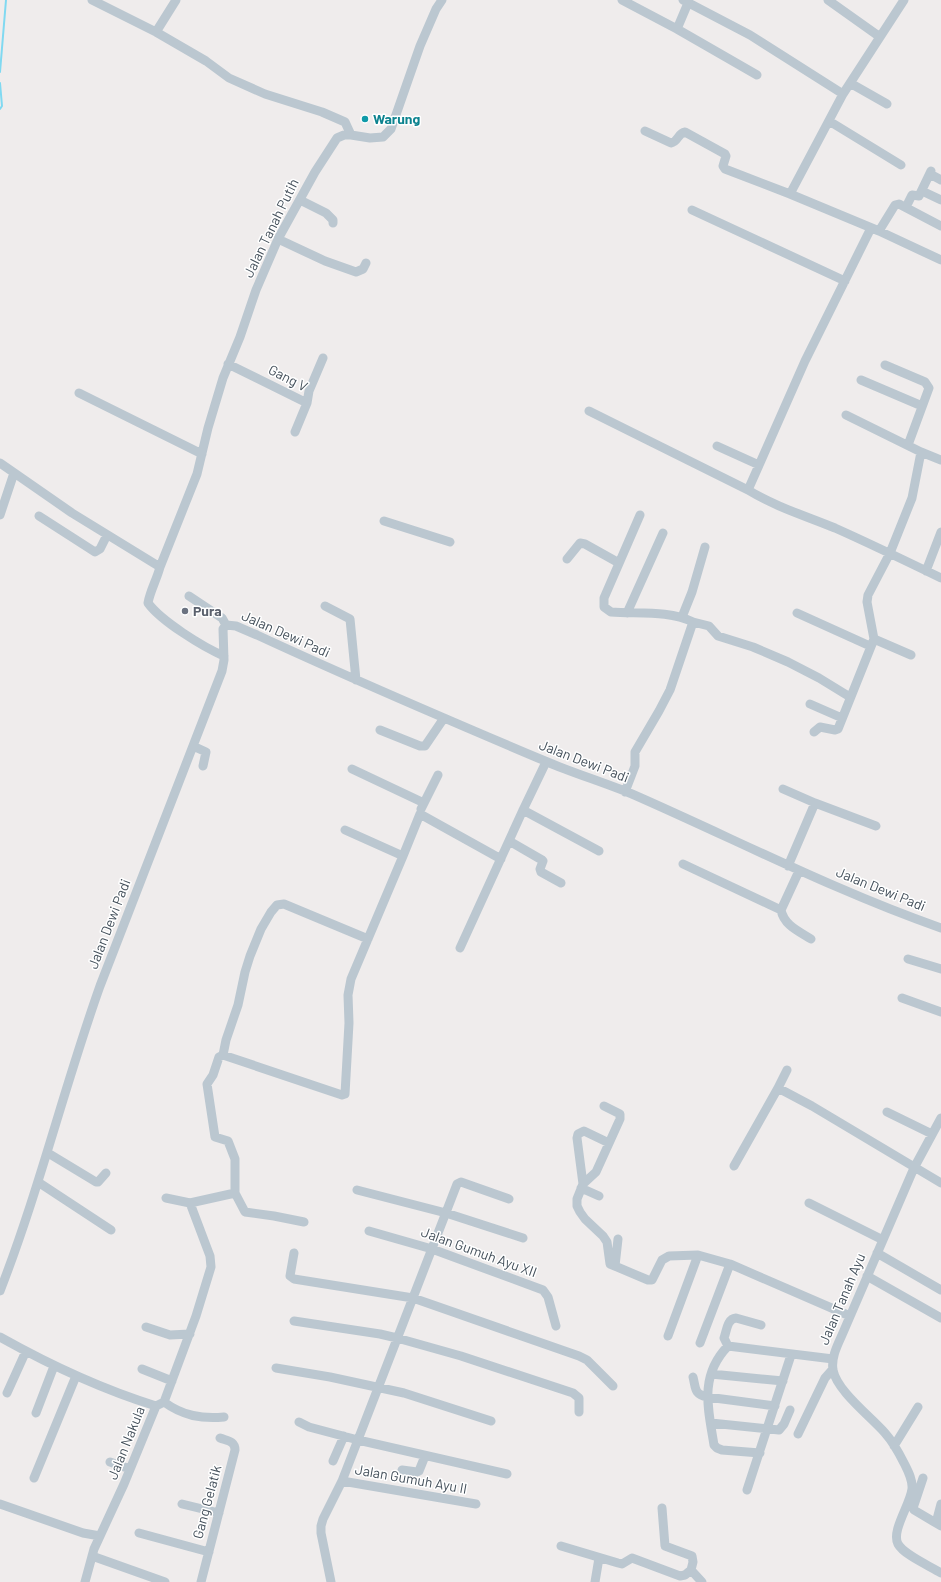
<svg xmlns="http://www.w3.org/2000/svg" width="941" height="1582" font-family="Barlow,sans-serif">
  <rect width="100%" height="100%" fill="#efecec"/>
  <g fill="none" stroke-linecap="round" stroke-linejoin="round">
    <!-- stream -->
    <path stroke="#80d9f1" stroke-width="2" d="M0 72 6 0
      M0 83 2 106 0 109"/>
    <!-- minor -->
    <path stroke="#bbc7d0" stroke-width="9" d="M92 0 156 32
      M176 0 156 32 206 61 229 78 265 94 322 112 345 122 351 135
      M622 0 677 29 757 75
      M683 0 750 35 843 94
      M828 0 880 37
      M904 0 843 94 790 194 879 231 941 260
      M677 29 688 3
      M850 83 887 104
      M829 121 901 165
      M645 131 671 143C678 142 678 133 685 132L725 154 726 156 723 166 725 169 790 194
      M930 174 941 180
      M922 191 941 200
      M300 200 326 213 333 220V223
      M906 207 912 195 919 196 931 171
      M692 210 845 281
      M879 231 895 205 899 204 941 226
      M278 239 325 261 356 272 363 269 366 263
      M228 364 307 403 295 432
      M885 365 925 382 929 388 908 445
      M861 380 922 406
      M79 393 202 454
      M307 403 309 391 323 358
      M589 411 748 490C776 507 806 516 835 528 871 544 906 561 941 578
      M846 415 921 452 912 498 890 553 868 595 867 602 874 639
      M717 446 759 465
      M921 452 941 460
      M0 463 72 513 160 567
      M748 490 805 361 871 228
      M0 515 14 473
      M39 516 95 552 100 549 107 535
      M384 521 450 542
      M567 559 580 543 585 544 619 563
      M926 571 941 532
      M189 596 222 618 226 625
      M325 606 350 619 356 680
      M627 613 663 533
      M797 613 870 646
      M682 617 692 592 705 547
      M693 622 709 626 718 636 753 647 788 662 819 678 850 697
      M224 656C203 647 161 621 148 603 150 591 157 579 160 567L197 474 208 428 223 378 240 337 256 290 278 239 315 172 337 138 344 135H351L370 138 383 137 391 129 420 46 436 9 442 0
      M810 704 842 718
      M380 730 420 746H425L444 718
      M814 732 820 727 835 730 838 729 874 639 911 655
      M193 746 206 752 203 766
      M352 769 424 803
      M783 789 815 803 788 866
      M625 792 635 766V752L659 711 670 690 693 622C669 610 638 614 611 612L604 607V598L640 515
      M815 803 876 826
      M421 809 438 775
      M523 810 599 851
      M345 830 403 856
      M509 841 542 860 543 861 540 869 541 872 561 883
      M683 864 781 910 799 871
      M781 910C784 925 798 931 811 939
      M460 948 523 810 546 762
      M908 959 941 969
      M902 998 941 1012
      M223 1055 342 1095 345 1094 349 1023 348 995 351 979 403 856 420 814 501 859
      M778 1088 787 1070
      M604 1106 620 1114V1119L596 1172 583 1184 577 1199V1206L580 1212 585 1219 603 1236 607 1242 610 1264 648 1280H652L662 1260 669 1256 698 1255 730 1264 850 1316
      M887 1112 932 1134
      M941 1118 914 1168 842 1335C837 1346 831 1358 833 1370 837 1391 870 1416 885 1433 893 1442 899 1453 904 1463 908 1471 913 1480 912 1489 910 1505 891 1531 898 1544 904 1555 930 1566 941 1573
      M48 1153 96 1182H98L106 1173
      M734 1166 778 1088 812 1106 941 1183
      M38 1182 111 1230
      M583 1184 577 1138 578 1134 584 1131 609 1143
      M581 1188 599 1196
      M357 1190 446 1213 523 1238
      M235 1193 245 1212 274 1216 304 1222
      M166 1198 190 1203
      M809 1203 883 1240
      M369 1231 432 1249 543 1290 548 1297 556 1326
      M294 1253 290 1276 294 1279 413 1298 579 1356 587 1360 613 1386
      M877 1253 941 1290
      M615 1266 618 1239
      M867 1276 941 1318
      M0 1291C39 1191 64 1087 100 986L222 671 224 660 223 629 226 625 236 626 257 635C352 679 448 720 545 761 573 773 603 782 632 794 735 839 835 891 941 928
      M294 1321 380 1334 397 1338 461 1356 573 1393 579 1398V1412
      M146 1327 170 1335 190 1334
      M668 1336 698 1255
      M0 1337C50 1365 101 1389 156 1406
      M700 1343 730 1264
      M728 1346 724 1338C727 1330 727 1319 736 1318L761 1325
      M276 1368 330 1377 404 1393 491 1421
      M142 1369 172 1381
      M711 1374 783 1381
      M693 1377C696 1389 694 1394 707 1397L775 1406
      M7 1393 26 1351
      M164 1402C183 1416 202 1419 224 1417
      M156 1406 164 1402 196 1316 211 1267 210 1256 190 1203 235 1193V1159L228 1141 215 1137 207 1084 213 1075 219 1057 223 1055 226 1040 238 1005 245 972 250 956 261 929 271 912 277 905 284 904 368 939
      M36 1413 54 1366
      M299 1422 309 1427 358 1440 507 1474
      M711 1423 779 1430 784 1424 790 1410
      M798 1434 825 1378 833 1369
      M894 1446 918 1407
      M760 1453 722 1450 717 1448 714 1445C708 1408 699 1376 728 1346L833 1359
      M333 1461 344 1436
      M110 1462 130 1469
      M402 1470 417 1472 419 1471 425 1456
      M34 1478 76 1376
      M923 1478 913 1508 914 1510 941 1526
      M342 1481 476 1504
      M747 1490 791 1355
      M0 1504 83 1533 100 1536
      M182 1504 219 1513
      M662 1508 665 1546 692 1556 693 1562 691 1570 702 1582
      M936 1523 941 1504
      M139 1533 209 1552
      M561 1546 618 1563 622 1564 632 1558 680 1576 685 1575 691 1570
      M92 1556 165 1582
      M85 1582 94 1549 124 1484 156 1406
      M201 1582 235 1450C235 1441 228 1441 220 1438
      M331 1582 321 1533V1526L323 1519 342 1481 457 1184 461 1182 509 1199
      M595 1582 599 1558"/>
  </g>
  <!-- markers -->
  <circle fill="#0f9aa8" stroke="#fff" stroke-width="1.5" cx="365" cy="119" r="4"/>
  <circle fill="#6b7280" stroke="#fff" stroke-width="1.5" cx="185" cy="611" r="4"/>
  <g text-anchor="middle" stroke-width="3" stroke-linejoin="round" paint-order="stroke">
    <!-- culture labels -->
    <g font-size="14" font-weight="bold" fill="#0d838f" stroke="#fff" text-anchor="start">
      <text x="373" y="124">Warung</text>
    </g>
    <!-- street labels -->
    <g font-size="14" fill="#434f5a" stroke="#fff">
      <text transform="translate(271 228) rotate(-64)" y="5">Jalan Tanah Putih</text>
      <text transform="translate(288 378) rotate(27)" y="5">Gang V</text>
      <text transform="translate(286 634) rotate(24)" y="5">Jalan Dewi Padi</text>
      <text transform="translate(584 761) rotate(21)" y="5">Jalan Dewi Padi</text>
      <text transform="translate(881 889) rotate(22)" y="5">Jalan Dewi Padi</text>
      <text transform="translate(109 924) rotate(-69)" y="5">Jalan Dewi Padi</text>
      <text transform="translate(479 1252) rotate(20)" y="5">Jalan Gumuh Ayu XII</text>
      <text transform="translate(842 1299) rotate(-67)" y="5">Jalan Tanah Ayu</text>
      <text transform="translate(126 1443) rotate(-68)" y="5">Jalan Nakula</text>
      <text transform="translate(411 1479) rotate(10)" y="5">Jalan Gumuh Ayu II</text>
      <text transform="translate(207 1502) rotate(-75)" y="5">Gang Gelatik</text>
    </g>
    <!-- worship labels -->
    <g font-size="14" font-weight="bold" fill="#5b616d" stroke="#fff" text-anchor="start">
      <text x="193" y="616">Pura</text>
    </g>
  </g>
</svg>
